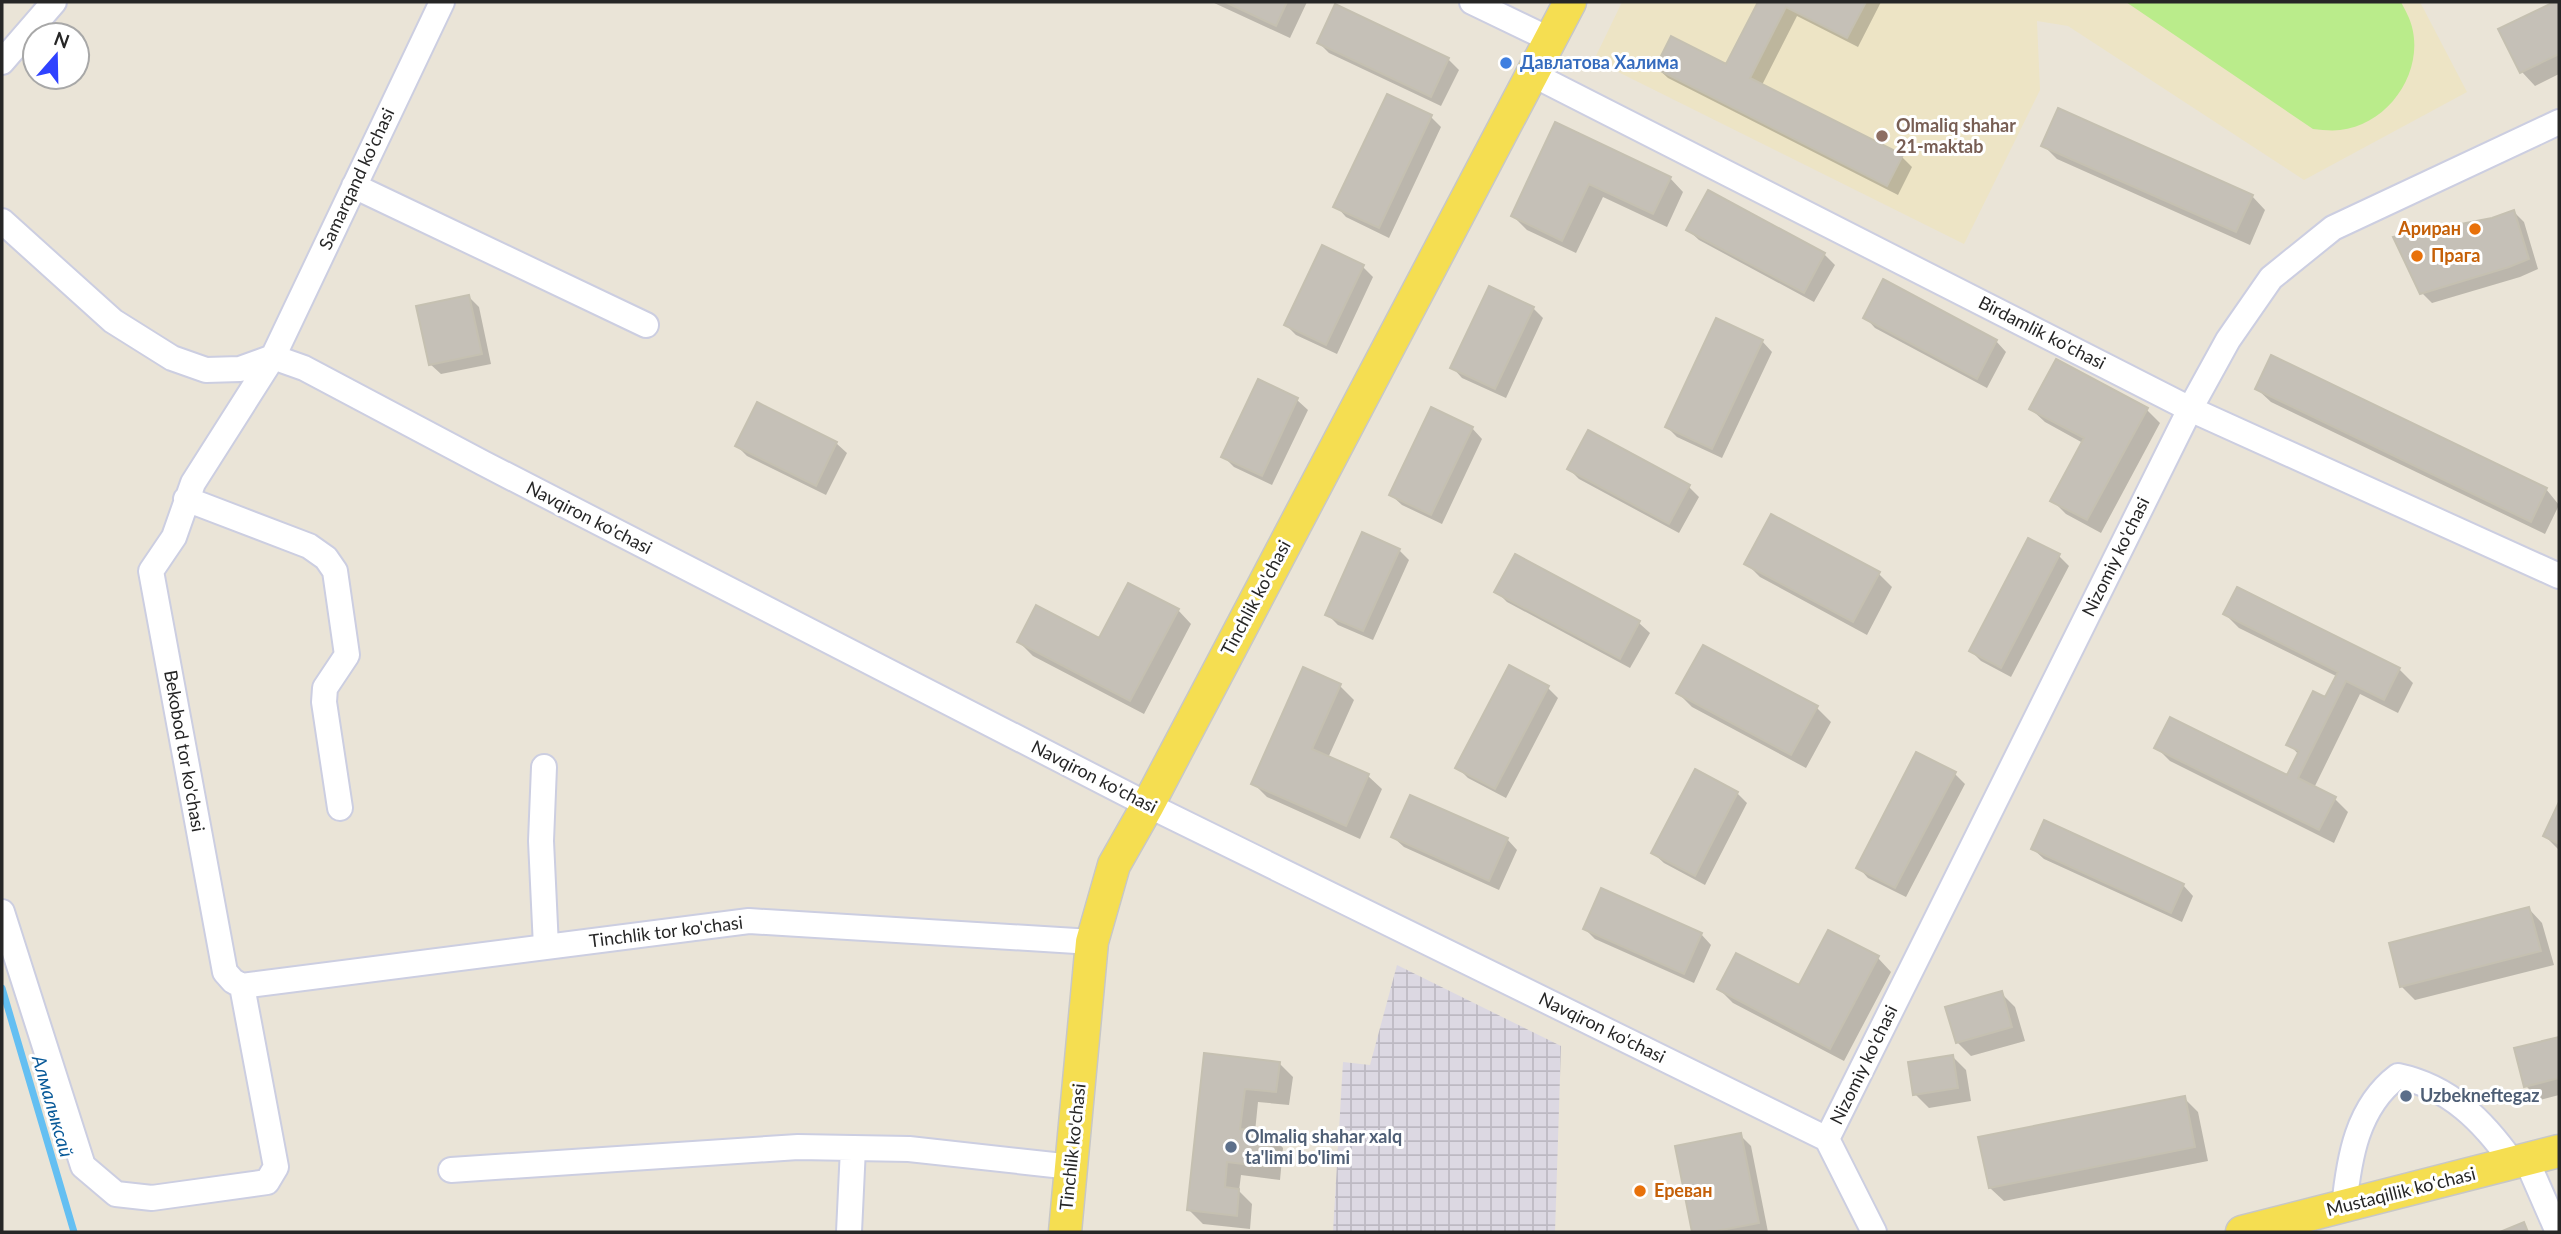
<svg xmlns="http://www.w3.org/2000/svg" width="2561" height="1234" font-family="Lato,sans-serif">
  <defs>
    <pattern id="industrial-grid" width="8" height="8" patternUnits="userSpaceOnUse" patternTransform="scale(1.75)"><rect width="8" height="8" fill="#dcd8e2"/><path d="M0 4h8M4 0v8" fill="none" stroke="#bdb9c2"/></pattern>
  </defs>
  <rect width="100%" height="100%" fill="#eae4d7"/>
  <!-- industrial -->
  <path fill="url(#industrial-grid)" d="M1397 965 1561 1046 1555 1232H1333L1343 1062 1370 1065Z"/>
  <!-- education -->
  <path fill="#ede4c5" d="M1622 2H2420L2467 92 2304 180 2068 26 2037 21 2040 90 1964 244 1594 60Z"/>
  <!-- pitch -->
  <path fill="#baec8b" d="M2126 2H2401C2405 10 2410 18 2412 27 2424 73 2388 125 2340 130 2332 131 2322 130 2313 129Z"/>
  <!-- shadow -->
  <path fill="#0003" d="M1212 2H1307L1290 38Z
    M1760 2H1881L1858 47 1797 16 1762 85 1902 157 1912 167 1898 195 1668 78 1657 68 1727 67Z
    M2559 2V74L2535 86 2522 72 2501 30Z
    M1319 43 1448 59 1459 70 1441 106 1329 53Z
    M1431 117 1441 127 1389 238 1346 217 1336 206Z
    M1556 125 1670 178 1683 192 1667 227 1603 197 1576 253 1527 230 1513 216Z
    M2043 145 2252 196 2265 210 2250 245 2057 159Z
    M2514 212 2524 222 2538 269 2520 277 2432 303 2422 293 2493 220Z
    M1688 230 1824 254 1835 265 1814 302 1699 240Z
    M1363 267 1373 277 1337 354 1296 335 1286 325Z
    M469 297 479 307 491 364 441 374 430 364Z
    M1533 308 1543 318 1506 398 1462 378 1452 367Z
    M1865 317 1996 341 2006 352 1987 388 1875 328Z
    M1762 341 1772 352 1722 458 1677 437 1667 427Z
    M1259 381 1297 400 1308 410 1272 485 1234 467 1223 456Z
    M2257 389 2546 489 2559 505 2545 534 2271 402Z
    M2031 409 2147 410 2160 423 2101 533 2066 514 2052 500 2083 443 2045 422Z
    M1472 428 1482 439 1442 524 1402 505 1391 495Z
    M836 443 847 453 826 495 747 456 737 446Z
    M1569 469 1689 487 1699 497 1679 533 1579 479Z
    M1399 550 1409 560 1373 640 1338 625 1328 615Z
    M1516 556 1639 623 1650 633 1630 668 1507 602 1497 592Z
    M2059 556 2069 566 2011 677 1981 661 1971 651Z
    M1746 563 1879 574 1892 587 1867 635 1760 577Z
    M1178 610 1191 624 1144 714 1033 656 1019 642 1100 640Z
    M2225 614 2399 669 2413 683 2398 713 2360 694 2314 788 2335 799 2348 812 2334 843 2170 761 2156 747 2288 777 2299 755 2289 744 2326 699 2338 677 2239 628Z
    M1510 668 1548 688 1558 698 1506 798 1468 778 1458 768Z
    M1340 686 1354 700 1328 758 1368 776 1382 789 1360 839 1267 797 1253 783Z
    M1678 693 1817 708 1831 722 1806 768 1692 707Z
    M1955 774 1965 784 1906 897 1868 878 1858 867Z
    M1737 793 1747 803 1705 885 1664 863 1653 853Z
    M2559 806V850L2545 836Z
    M1393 837 1507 839 1517 850 1499 890 1404 847Z
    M2033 849 2183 885 2193 896 2182 922 2044 859Z
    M2529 909 2542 923 2554 965 2415 1000 2402 987Z
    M1585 929 1701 934 1711 945 1694 983 1595 939Z
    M1878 958 1891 972 1844 1061 1733 1003 1719 989 1800 988Z
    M2001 993 2015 1007 2025 1041 1971 1056 1957 1042Z
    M2559 1038V1095L2540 1100 2526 1086 2516 1049Z
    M1205 1055 1279 1063 1293 1077 1289 1105 1258 1102 1255 1132 1270 1134 1283 1148 1280 1180 1241 1175 1239 1191 1252 1204 1250 1229 1203 1224 1189 1210Z
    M1952 1056 1966 1070 1971 1101 1929 1108 1915 1094Z
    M2184 1098 2198 1112 2208 1161 2004 1201 1990 1188Z
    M1740 1135 1751 1146 1768 1232H1694L1677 1148Z"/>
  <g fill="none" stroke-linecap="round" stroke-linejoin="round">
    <!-- stream -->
    <path stroke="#64bff2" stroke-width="7" d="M2 988 74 1232"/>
  </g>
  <!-- building -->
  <path fill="#c5c0b7" stroke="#c5c0b1" stroke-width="2" d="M1225 2H1287L1276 26Z
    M1758 2H1866L1847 38 1786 7 1750 78 1903 155 1887 186 1655 68 1671 36 1726 64Z
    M2554 2H2559V54L2520 73 2498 29Z
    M1335 4 1449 58 1431 97 1317 43Z
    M1387 94 1432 115 1379 228 1333 207Z
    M2058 108 2253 195 2236 232 2041 146Z
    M1555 122 1671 177 1653 214 1589 184 1562 241 1511 216Z
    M1708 190 1825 253 1804 293 1686 230Z
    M2514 210 2529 259 2509 267 2420 294 2393 237 2492 218Z
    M1322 245 1364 265 1326 345 1284 325Z
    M1883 279 1997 340 1977 379 1863 318Z
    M1489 286 1534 307 1495 389 1450 368Z
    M469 295 482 354 429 365 416 306Z
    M1716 318 1763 340 1712 449 1665 427Z
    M2271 355 2547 488 2531 522 2255 389Z
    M2056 359 2148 408 2087 520 2050 501 2084 438 2029 409Z
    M1258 379 1298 398 1262 476 1221 457Z
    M757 402 837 442 816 486 735 446Z
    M1431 407 1473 427 1431 515 1389 495Z
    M1588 430 1690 485 1669 524 1567 469Z
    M1771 514 1880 572 1853 622 1744 564Z
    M1362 532 1400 549 1363 631 1325 615Z
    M2028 538 2060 554 2001 668 1969 651Z
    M1515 554 1640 621 1620 659 1494 592Z
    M1128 583 1179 609 1130 701 1017 642 1036 605 1099 638Z
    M2237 587 2400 668 2384 700 2346 681 2298 778 2336 797 2319 830 2154 748 2170 717 2287 775 2299 751 2286 745 2313 691 2325 697 2338 672 2223 614Z
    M1703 645 1818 706 1791 755 1676 693Z
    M1509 665 1549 686 1495 789 1455 768Z
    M1303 667 1341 684 1312 749 1369 774 1346 826 1251 784Z
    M1916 752 1956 772 1895 888 1856 868Z
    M1695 769 1738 792 1695 876 1651 853Z
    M1410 795 1508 838 1489 881 1391 837Z
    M2559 802V844L2543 836Z
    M2044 820 2184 884 2171 913 2031 849Z
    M1601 888 1702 933 1684 974 1583 929Z
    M2529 907 2541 951 2400 987 2389 943Z
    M1828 930 1879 956 1830 1049 1717 989 1736 953 1799 985Z
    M2002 991 2012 1027 1956 1043 1945 1007Z
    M2559 1037V1078L2524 1087 2514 1048Z
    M1204 1053 1280 1062 1276 1092 1245 1089 1240 1129 1270 1132 1267 1167 1227 1162 1225 1187 1239 1189 1237 1216 1187 1210Z
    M1953 1055 1958 1088 1913 1095 1908 1062Z
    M2185 1096 2195 1147 1989 1188 1978 1137Z
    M1741 1133 1759 1223 1711 1232H1692L1675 1146Z
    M2524 1222 2528 1232H2500Z"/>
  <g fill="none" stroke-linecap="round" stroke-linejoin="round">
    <defs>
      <path id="minor" d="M1472 2 1551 40
        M2 62 54 2
        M1532 74 2190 409 2559 576
        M354 186 646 325
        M2 221 113 321 172 358 206 370 240 369 273 357
        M273 357 304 368 483 463 1148 805 1827 1139 1874 1232
        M186 499 309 546 326 558 335 571 347 655 325 688 324 702 340 808
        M544 767 541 841 546 947
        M2 912 83 1166 116 1194 152 1198 267 1182 276 1167 242 986 233 981 225 972 151 571 174 537 193 483 273 357 442 2
        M242 986 749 921 1092 942
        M1827 1139 2190 409 2228 340 2271 278 2333 228 2559 122
        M2526 1159 2558 1232
        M451 1170 798 1147 909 1149 1072 1167
        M2344 1207C2349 1158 2357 1107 2398 1076 2450 1087 2483 1121 2513 1163
        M849 1232 853 1148"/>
      <path id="major" d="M1065 1232 1092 942 1114 865 1148 805 1570 2
        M2242 1232 2559 1151"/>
    </defs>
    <!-- minor casing -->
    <use href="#minor" stroke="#cccee1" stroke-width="28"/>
    <!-- major casing -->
    <use href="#major" stroke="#c7c7c7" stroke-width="35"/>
    <!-- minor -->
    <use href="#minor" stroke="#fff" stroke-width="24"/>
    <!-- major -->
    <use href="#major" stroke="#f5de51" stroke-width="32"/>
  </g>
  <!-- markers -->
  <circle fill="#3f7fe0" stroke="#fff" stroke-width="2.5" cx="1506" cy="63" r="7"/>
  <circle fill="#8d6e63" stroke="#fff" stroke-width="2.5" cx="1882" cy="136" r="7"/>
  <g fill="#e8710a" stroke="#fff" stroke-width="2.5">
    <circle cx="2475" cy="229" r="7"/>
    <circle cx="2417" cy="256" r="7"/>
    <circle cx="1640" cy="1191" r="7"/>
  </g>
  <g fill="#5c6f8a" stroke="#fff" stroke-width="2.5">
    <circle cx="2406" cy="1096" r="7"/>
    <circle cx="1231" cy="1147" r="7"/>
  </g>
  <g text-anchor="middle" stroke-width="6" stroke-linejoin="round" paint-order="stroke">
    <!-- shop labels -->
    <g font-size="18" font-weight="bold" fill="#366cbe" stroke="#fff" text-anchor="start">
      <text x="1520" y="69">Давлатова Халима</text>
    </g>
    <!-- education labels -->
    <g font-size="18" font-weight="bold" fill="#785e54" stroke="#fff" text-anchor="start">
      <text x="1896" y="132">Olmaliq shahar<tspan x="1896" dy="21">21-maktab</tspan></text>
    </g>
    <!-- street labels -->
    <g font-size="18" fill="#262626" stroke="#fff">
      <text transform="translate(357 179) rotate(-65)" y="6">Samarqand ko'chasi</text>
      <text transform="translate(2042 333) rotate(27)" y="6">Birdamlik ko'chasi</text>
      <text transform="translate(589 518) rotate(27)" y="6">Navqiron ko'chasi</text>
      <text transform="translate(2116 557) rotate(-64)" y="6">Nizomiy ko'chasi</text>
      <text transform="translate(1256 598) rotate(-62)" y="6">Tinchlik ko'chasi</text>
      <text transform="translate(184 751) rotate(80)" y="6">Bekobod tor ko'chasi</text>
      <text transform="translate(1094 777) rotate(27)" y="6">Navqiron ko'chasi</text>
      <text transform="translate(666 932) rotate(-7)" y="6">Tinchlik tor ko'chasi</text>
      <text transform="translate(1602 1028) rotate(26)" y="6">Navqiron ko'chasi</text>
      <text transform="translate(1864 1065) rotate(-64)" y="6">Nizomiy ko'chasi</text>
      <text transform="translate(1073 1147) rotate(-84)" y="6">Tinchlik ko'chasi</text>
      <text transform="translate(2401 1192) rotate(-14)" y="6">Mustaqillik koʻchasi</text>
    </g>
    <!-- food labels -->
    <g font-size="18" font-weight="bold" fill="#c56008" stroke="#fff" text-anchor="start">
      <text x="2461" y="235" text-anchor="end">Ариран</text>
      <text x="2431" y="262">Прага</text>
      <text x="1654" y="1197">Ереван</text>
    </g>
    <!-- service labels -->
    <g font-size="18" font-weight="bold" fill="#4e5e75" stroke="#fff" text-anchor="start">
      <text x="2420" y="1102">Uzbekneftegaz</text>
      <text x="1245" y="1143">Olmaliq shahar xalq<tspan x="1245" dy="21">ta'limi bo'limi</tspan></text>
    </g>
    <!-- water labels -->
    <g font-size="19" font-style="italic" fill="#085998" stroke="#fff">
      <text transform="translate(53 1106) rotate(74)" y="7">Алмалыксай</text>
    </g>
  </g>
  <!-- border -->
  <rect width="2561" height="1234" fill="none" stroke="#262626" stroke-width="7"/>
  <!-- north arrow -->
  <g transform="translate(56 56) rotate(20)"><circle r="33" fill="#ffffff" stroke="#a8a8a8" stroke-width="2"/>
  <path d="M0-5L12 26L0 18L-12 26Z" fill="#2f42ff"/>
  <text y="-10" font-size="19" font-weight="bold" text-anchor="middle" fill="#262626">N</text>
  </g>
</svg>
